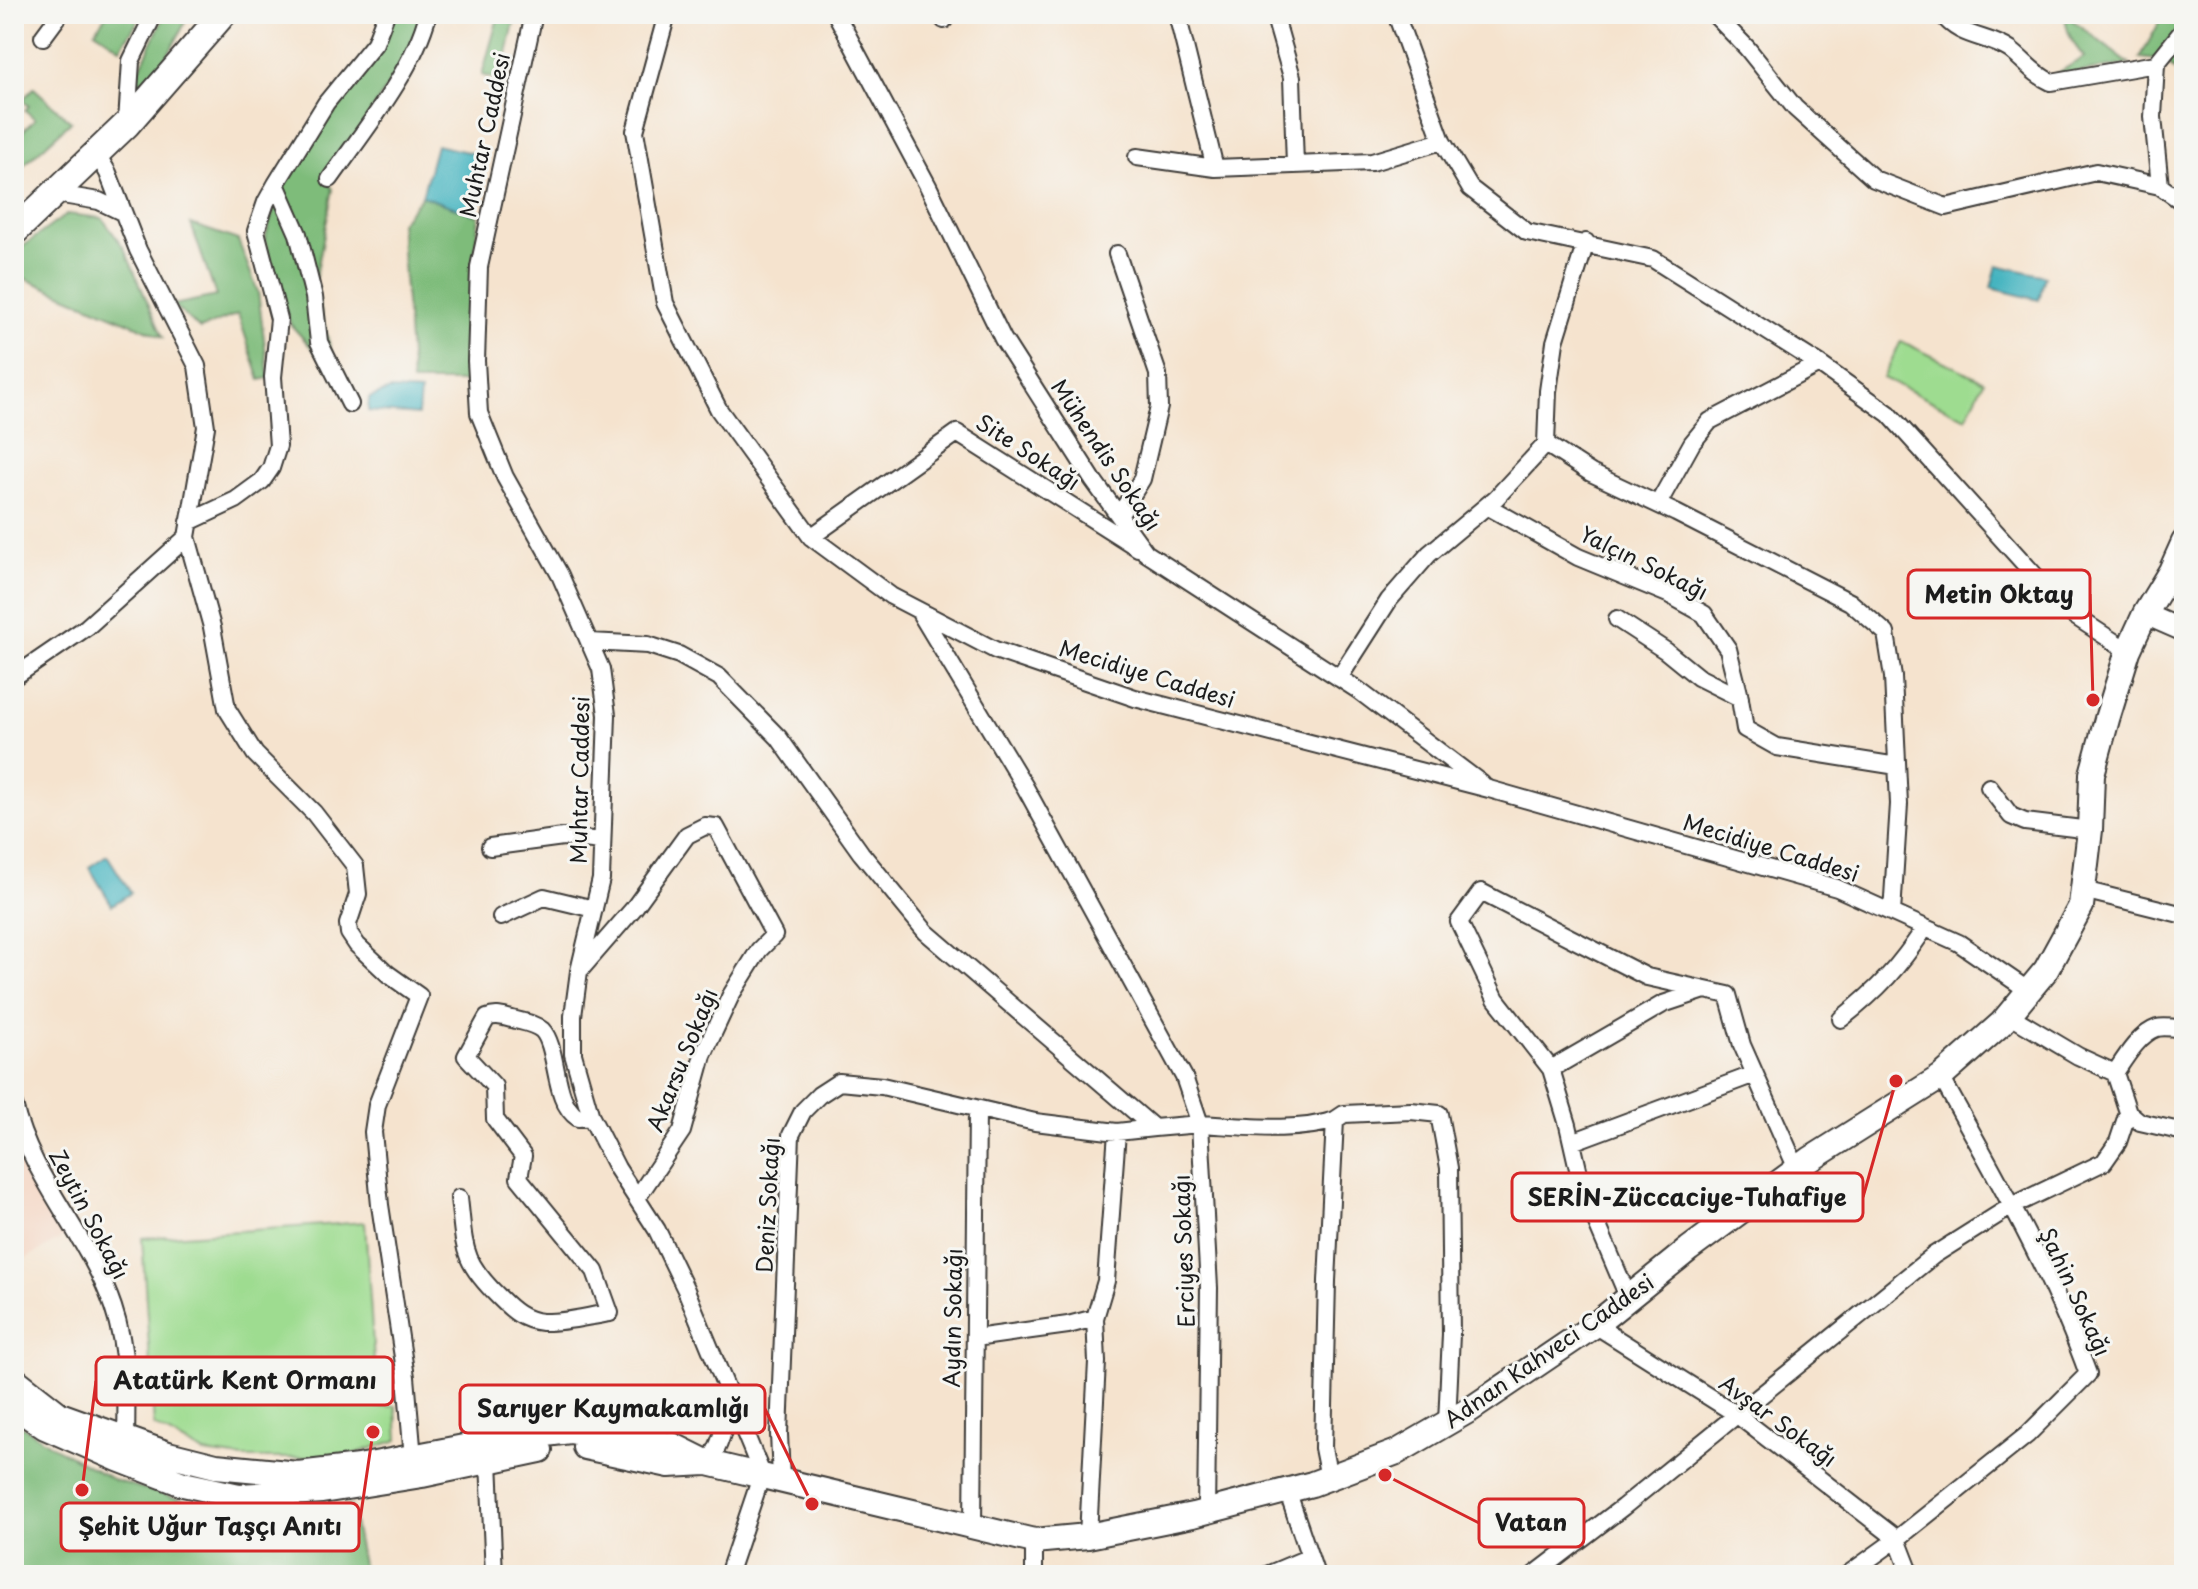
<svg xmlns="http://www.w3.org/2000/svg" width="2198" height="1589" font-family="'Playpen Sans',sans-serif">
  <rect width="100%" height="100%" fill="#f6f6f2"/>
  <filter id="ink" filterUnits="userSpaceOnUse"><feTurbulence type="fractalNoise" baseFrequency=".0125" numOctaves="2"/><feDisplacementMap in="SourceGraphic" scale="16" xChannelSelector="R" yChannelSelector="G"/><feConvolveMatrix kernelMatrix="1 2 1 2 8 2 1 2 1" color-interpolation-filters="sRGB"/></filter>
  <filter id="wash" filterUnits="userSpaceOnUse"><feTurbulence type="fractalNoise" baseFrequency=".006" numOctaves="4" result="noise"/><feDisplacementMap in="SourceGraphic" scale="32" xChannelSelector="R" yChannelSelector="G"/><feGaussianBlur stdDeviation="1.8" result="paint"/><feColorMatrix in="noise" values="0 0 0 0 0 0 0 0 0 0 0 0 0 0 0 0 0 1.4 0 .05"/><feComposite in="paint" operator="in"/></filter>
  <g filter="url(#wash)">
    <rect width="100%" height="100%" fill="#f5e3ce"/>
    <!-- built -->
    <path fill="#f4d3bf" d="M14 1132 71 1233 14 1265Z"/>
    <!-- green -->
    <path fill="#9edc90" stroke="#5d7c56" stroke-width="2" d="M1901 341 1984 381 1966 418 1883 378Z
      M365 1222 377 1407 396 1406 398 1440 353 1454 289 1458H243L204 1453 154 1426 142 1238Z"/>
    <!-- forest -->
    <path fill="#7ebc7a" stroke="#4d6c4b" stroke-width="2" d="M107 14H143L120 48 95 31Z
      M165 14H189C180 34 160 77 138 83L136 77Z
      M390 14H426L422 32 327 181 333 189 314 286 338 377 291 325 280 296 265 239 280 188Z
      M499 14H516L501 81 482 75Z
      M2065 14 2066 15 2129 64 2051 77 2084 57C2072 43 2066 32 2065 14Z
      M2164 14H2184V68L2178 74 2166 61 2140 58Z
      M34 88 71 122 16 172 14 140 35 119 25 110 29 106 22 100Z
      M422 196 479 216 472 275 471 382H412L400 223Z
      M67 214 102 218 124 248 163 337 14 274V253Z
      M191 224 238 240 258 292 269 378 260 380 238 314 200 329 173 305 216 296Z
      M14 1421 54 1447 114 1480 186 1501 274 1516 313 1509 351 1506 364 1575H14Z"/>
    <!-- water -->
    <path fill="#45b4c0" stroke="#30686e" stroke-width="2" d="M436 145 486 156 473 214 422 196Z
      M1997 265 2045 276 2039 300 1991 288Z
      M390 390 420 392 418 415 368 411 369 398Z
      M107 855 131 893 112 905 89 867Z"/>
  </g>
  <g filter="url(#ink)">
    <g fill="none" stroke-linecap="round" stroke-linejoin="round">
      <defs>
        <path id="minor" d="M534 14 479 267 476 361 479 413 505 477 560 575 601 669 607 715 601 879 579 971 573 1016V1054L591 1117 617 1168 657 1230 686 1290 762 1474 728 1575
          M667 14 635 131 665 303 719 410 811 537 891 596 995 650 1135 698 1489 789 1837 888 1959 943 2029 991
          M836 14 928 186 1003 339 1093 480 1146 553 1358 690 1482 784
          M940 14 944 20
          M1177 14 1215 168 1372 162 1442 141
          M1274 14 1292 77 1295 165
          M1396 14 1442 141 1470 188 1527 232 1653 259 1819 364 1889 414 2067 611 2128 651
          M1714 14 1747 48 1795 108 1874 179 1946 207 2096 172 2160 186 2184 203
          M1942 14C1959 38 1988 35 2010 50 2025 61 2033 74 2051 82L2156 64
          M43 37 60 14
          M2156 64 2153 117 2160 186
          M2156 64 2184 29
          M127 122 131 61 154 14
          M1137 157 1215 168
          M330 179C363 132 414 70 428 14
          M276 184 298 234 314 297 319 342 350 404
          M56 194 99 201 122 212
          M1117 254 1158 374 1159 407 1142 479 1119 516
          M1546 444 1548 391 1555 342 1586 242
          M1658 504 1692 443 1710 421 1819 364
          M1487 506 1578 557 1668 594 1704 614 1728 649 1739 693 1745 729 1777 747 1897 766
          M189 522 236 500 262 481 271 468 278 446 273 377 279 319 256 231 266 202 276 184 326 103 375 43 386 14
          M187 537 212 627 227 709 255 754 314 813 355 866 358 894 348 924 349 933 357 945 388 974 419 996 377 1105 373 1132 380 1205 406 1377 413 1458
          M811 537 957 433 1138 548
          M1617 619 1666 651 1698 677 1740 698
          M590 642 648 645 679 655 719 677 779 738 861 853 926 932 1154 1128 1200 1124 1184 1077 1025 787 919 611
          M14 677 87 627 187 537 206 427 197 366 138 250 108 173 97 154
          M1339 678 1389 600 1429 554 1496 498 1546 444 1591 473 1676 513 1850 602 1886 633 1893 677 1899 804 1892 913
          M1989 787 2011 816 2025 822 2090 830
          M490 847 563 837 602 841
          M2083 890 2184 915
          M501 917 544 897 594 909
          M581 969 634 908 687 835 705 826 716 827 774 935 759 950 731 995 703 1055 682 1131 637 1198
          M2009 1015 2078 1056 2115 1073 2128 1112 2140 1122 2184 1132
          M1841 1019C1879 989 1898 968 1925 928
          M1551 1069 1663 1004 1702 991
          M2115 1073C2125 1058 2139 1034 2157 1028 2164 1026 2176 1028 2184 1029
          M14 1105C31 1179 89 1236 113 1307 128 1351 127 1394 126 1440
          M1572 1142 1755 1074
          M459 1198C465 1249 461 1260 500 1298 512 1310 523 1320 542 1322 564 1323 588 1316 610 1313L595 1271 519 1178 523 1156 495 1119 494 1086 466 1056 487 1018C496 1014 503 1017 512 1019 522 1022 534 1023 542 1030 559 1048 552 1101 578 1118L591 1117
          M1629 1299 1583 1191 1568 1125 1551 1069 1496 999 1459 922 1481 892 1647 977 1728 995 1742 1045 1797 1169
          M1595 1325 1736 1414 1897 1539 1911 1575
          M975 1338 1068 1325 1095 1318
          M489 1461 494 1575
          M708 1463C723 1443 725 1422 730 1398
          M781 1478 779 1434 791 1135 803 1111 819 1095 839 1082 882 1086 1035 1122 1117 1132 1154 1128
          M1329 1478 1323 1448 1327 1281 1335 1120 1344 1114 1411 1111 1439 1114 1449 1168 1451 1334 1447 1423
          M1287 1490 1316 1575
          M1206 1512 1209 1288 1200 1124C1241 1126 1296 1133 1335 1120
          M973 1526 977 1110
          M1088 1536 1097 1362 1095 1318 1106 1281 1117 1132
          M1034 1575V1541
          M1267 1575 1310 1557
          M1534 1575 1623 1507 1934 1255 2010 1207 2104 1162 2118 1142 2128 1112
          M1847 1575 1897 1539 2027 1435 2088 1374C2051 1270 1994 1173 1941 1077"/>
        <path id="tertiary" d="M2145 614 2184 631"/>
        <path id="secondary" d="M14 1379 60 1415 168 1454 216 1466 298 1474 359 1467 506 1439 570 1431 672 1445 708 1463 1034 1541 1088 1536 1193 1515 1312 1484 1397 1452 1471 1409 1595 1325 1689 1249 1811 1159 1941 1077 2002 1023 2046 970 2081 906 2090 830 2092 774 2107 719 2128 651 2145 614 2171 571 2184 542
          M14 1406 45 1427 118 1459 183 1484 239 1496 322 1491 422 1475 540 1450
          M585 1447 669 1465 706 1463"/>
        <path id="primary" d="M14 232 127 124 223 14"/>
      </defs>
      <!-- minor casing -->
      <use href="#minor" stroke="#3d3a37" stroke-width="20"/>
      <!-- tertiary casing -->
      <use href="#tertiary" stroke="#3d3a37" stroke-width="24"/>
      <!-- secondary casing -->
      <use href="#secondary" stroke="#3d3a37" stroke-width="28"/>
      <!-- primary casing -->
      <use href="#primary" stroke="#3d3a37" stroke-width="30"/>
      <!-- minor -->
      <use href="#minor" stroke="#fff" stroke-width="16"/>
      <!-- tertiary -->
      <use href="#tertiary" stroke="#fff" stroke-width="20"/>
      <!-- secondary -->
      <use href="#secondary" stroke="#fff" stroke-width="24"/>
      <!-- primary -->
      <use href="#primary" stroke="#fff" stroke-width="26"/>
    </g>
  </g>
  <g text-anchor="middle" stroke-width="6" stroke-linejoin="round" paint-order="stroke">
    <!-- street labels -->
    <g font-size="22" fill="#1c1c1c" stroke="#f6f6f2">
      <text transform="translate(485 135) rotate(-78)" y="8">Muhtar Caddesi</text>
      <text transform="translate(1028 452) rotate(33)" y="8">Site Sokağı</text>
      <text transform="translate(1106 455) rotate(56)" y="8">Mühendis Sokağı</text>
      <text transform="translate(1644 563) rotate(26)" y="8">Yalçın Sokağı</text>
      <text transform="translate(1147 674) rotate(17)" y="8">Mecidiye Caddesi</text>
      <text transform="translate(580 780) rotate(-89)" y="8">Muhtar Caddesi</text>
      <text transform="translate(1771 848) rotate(17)" y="8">Mecidiye Caddesi</text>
      <text transform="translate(682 1060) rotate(-68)" y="8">Akarsu Sokağı</text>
      <text transform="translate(768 1205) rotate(-87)" y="8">Deniz Sokağı</text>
      <text transform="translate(89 1214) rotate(62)" y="8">Zeytin Sokağı</text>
      <text transform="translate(1184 1251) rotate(-92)" y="8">Erciyes Sokağı</text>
      <text transform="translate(2075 1292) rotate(65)" y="8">Şahin Sokağı</text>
      <text transform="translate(953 1318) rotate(-89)" y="8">Aydın Sokağı</text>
      <text transform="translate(1549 1351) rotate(-35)" y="8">Adnan Kahveci Caddesi</text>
      <text transform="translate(1778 1421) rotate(36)" y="8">Avşar Sokağı</text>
    </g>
  </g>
  <!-- callouts -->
  <path fill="none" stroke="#d62828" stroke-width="3" d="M2093 700L2090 594M1896 1081L1863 1197M82 1490L96 1381M812 1504L765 1409M1385 1475L1479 1523M373 1432L359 1527"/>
  <g fill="#d62828" stroke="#f6f6f2" stroke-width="3">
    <circle cx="2093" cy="700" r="8"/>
    <circle cx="1896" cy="1081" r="8"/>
    <circle cx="82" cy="1490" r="8"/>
    <circle cx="812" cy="1504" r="8"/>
    <circle cx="1385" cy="1475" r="8"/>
    <circle cx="373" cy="1432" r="8"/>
  </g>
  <g fill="#f6f6f2" stroke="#d62828" stroke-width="3">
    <rect x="1908" y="570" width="182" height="48" rx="8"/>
    <rect x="1512" y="1173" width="351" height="48" rx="8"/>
    <rect x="96" y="1357" width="297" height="48" rx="8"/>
    <rect x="460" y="1385" width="305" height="48" rx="8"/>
    <rect x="1479" y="1499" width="105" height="48" rx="8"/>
    <rect x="61" y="1503" width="298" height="48" rx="8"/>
  </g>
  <g font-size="24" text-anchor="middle" font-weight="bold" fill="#1c1c1c">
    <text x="1999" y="603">Metin Oktay</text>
    <text x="1687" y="1206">SERİN-Züccaciye-Tuhafiye</text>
    <text x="245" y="1389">Atatürk Kent Ormanı</text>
    <text x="613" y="1417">Sarıyer Kaymakamlığı</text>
    <text x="1531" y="1531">Vatan</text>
    <text x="210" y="1535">Şehit Uğur Taşçı Anıtı</text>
  </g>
  <!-- margin -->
  <rect width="2198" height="1589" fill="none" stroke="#f6f6f2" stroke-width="48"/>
</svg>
